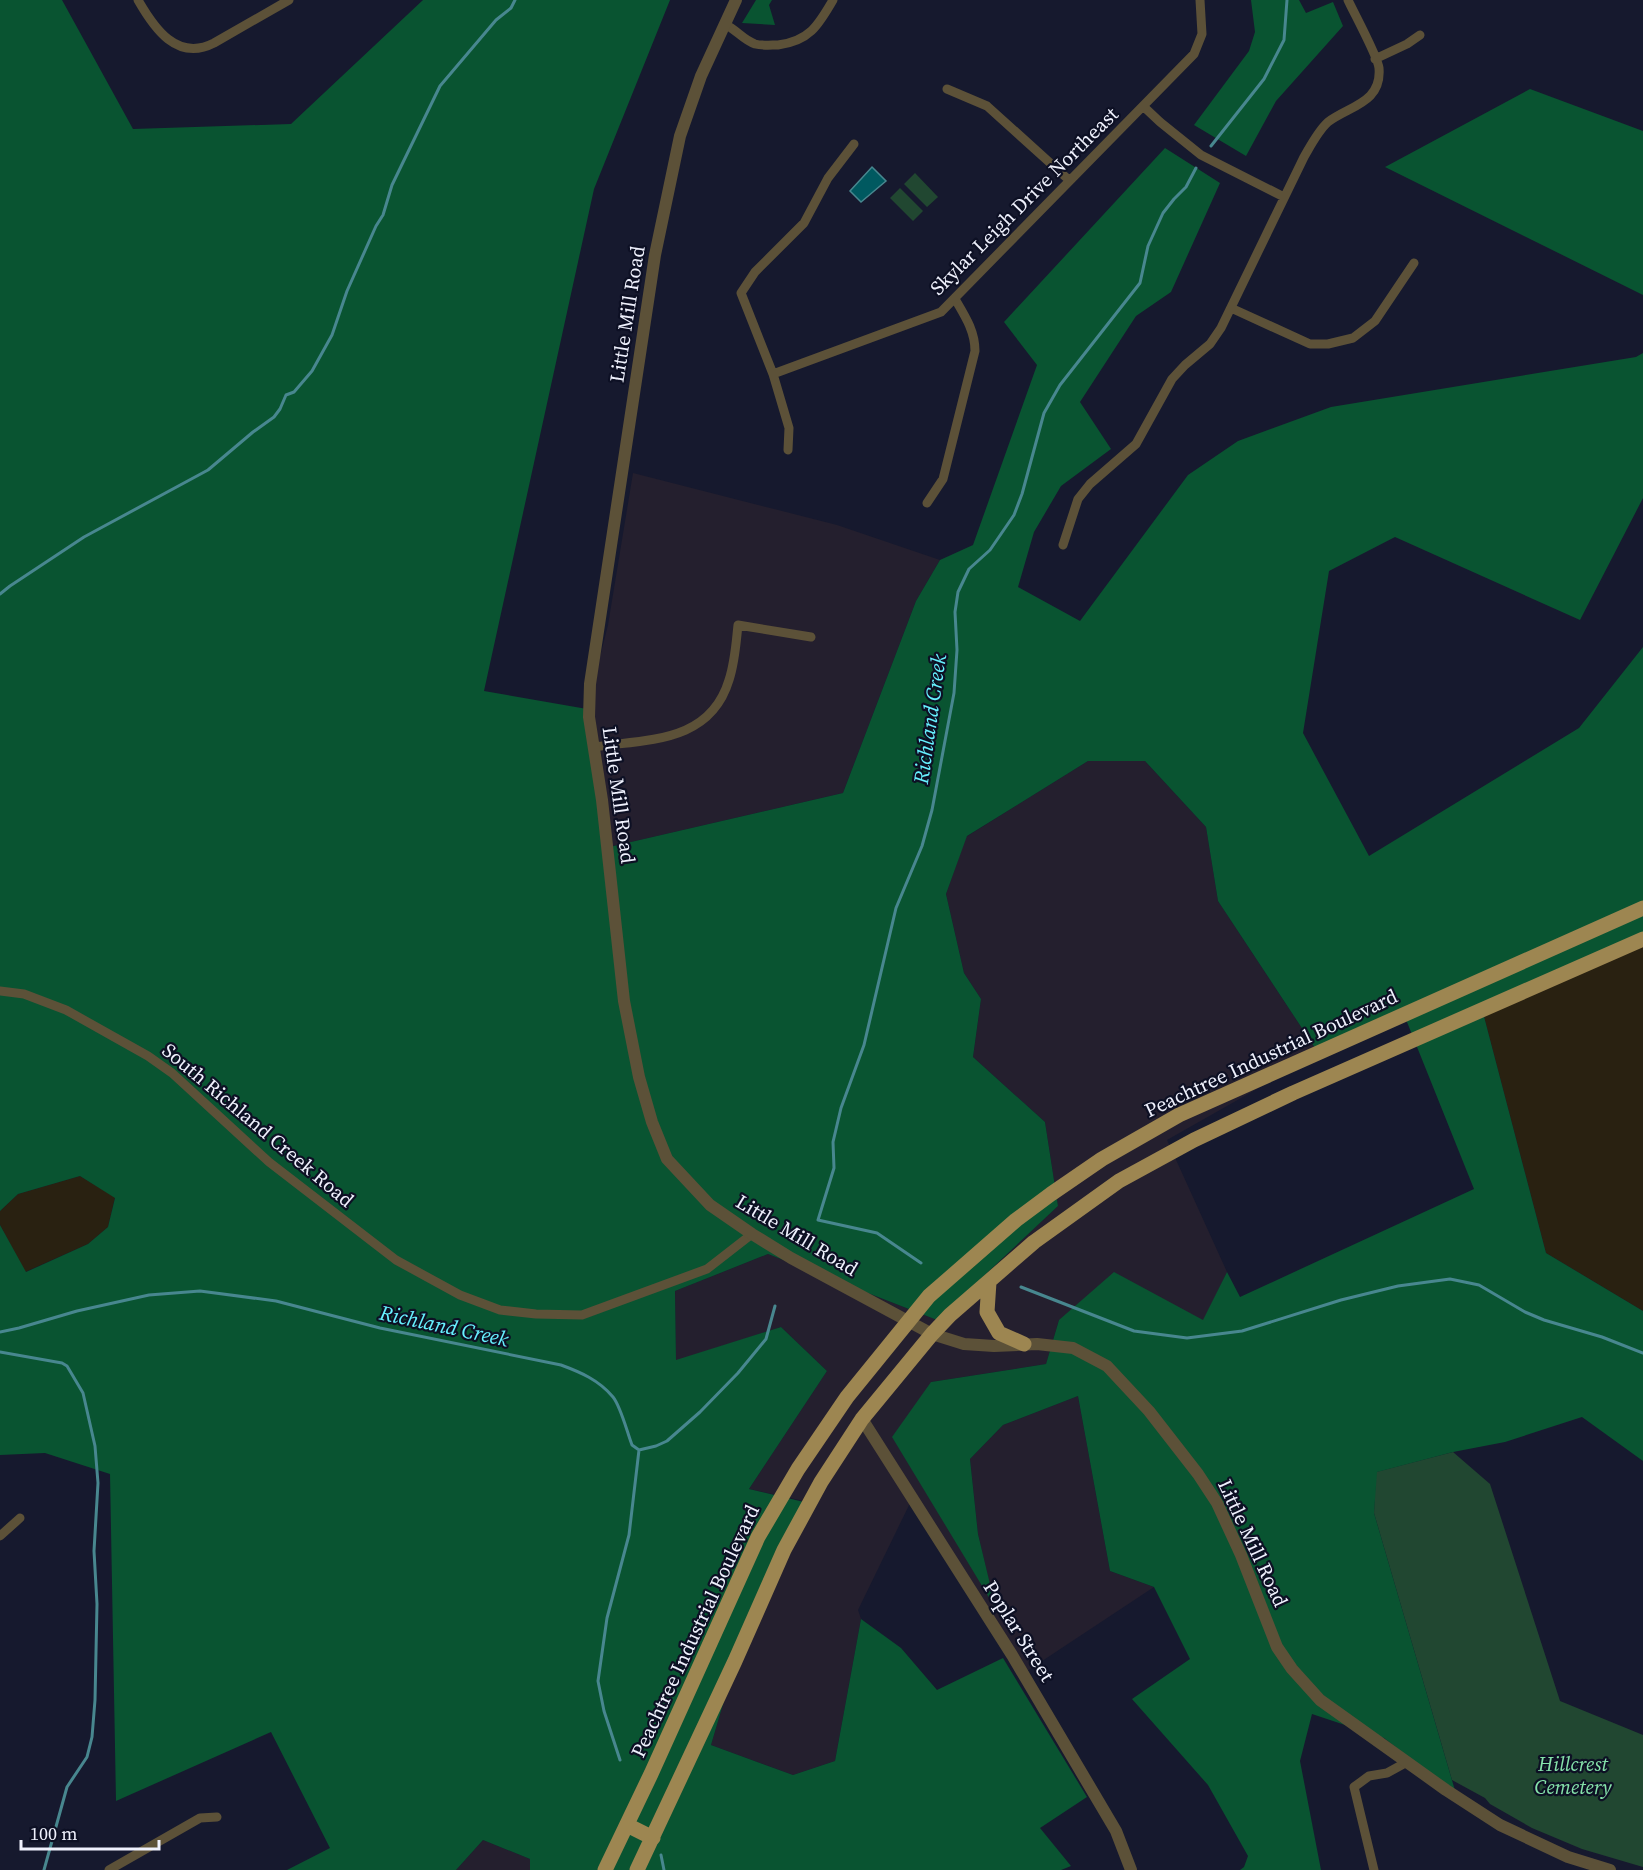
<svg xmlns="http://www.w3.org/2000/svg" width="1643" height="1870" font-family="'Source Serif 4',serif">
  <rect width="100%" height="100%" fill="#16192e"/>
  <!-- commercial -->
  <path fill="#241f2e" d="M633 473 837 525 940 560 916 601 843 793 605 848 587 709 608 625Z
    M1088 761H1145L1206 827 1218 901 1319 1054 1167 1140 1227 1272 1204 1320H1059L1046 1364 931 1382 995 1607 978 1534 970 1459 1003 1425 1078 1396 1110 1571 1154 1587 1027 1671 913 1497 858 1610 861 1619 835 1761 793 1775 711 1745 731 1677 804 1501 749 1489 827 1371 781 1327 676 1361 675 1291 768 1254 937 1320 1058 1206 1045 1122 973 1057 981 999 964 973 946 894 966 837Z
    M483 1840 530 1859V1870H441H456Z"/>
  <!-- industrial -->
  <path fill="#292111" d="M1643 933V1311L1546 1253 1481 1005Z
    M80 1176 115 1197 108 1227 88 1244 25 1272 0 1225V1211L18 1194Z"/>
  <!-- green -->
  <path fill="#214731" d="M915 173 938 197 927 207 904 184Z
    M900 188 923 211 913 221 890 198Z
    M1453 1452 1490 1484 1560 1701 1643 1735V1867L1582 1849 1532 1828 1490 1804 1485 1798 1452 1780 1374 1513 1376 1472Z"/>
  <!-- forest -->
  <path fill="#095431" d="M0 0H62L133 129 291 124 423 0H670L594 189 484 691 587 709 605 848 843 793 916 601 940 560 973 545 1037 365 1004 322 1165 148 1220 183 1171 292 1136 316 1080 402 1111 449 1061 486 1034 532 1018 587 1080 621 1188 475 1238 441 1331 407 1636 357 1643 353V498L1580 620 1395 537 1329 571 1303 733 1369 856 1579 728 1643 647V933L1481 1005 1546 1253 1643 1311V1461L1582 1417 1505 1442 1453 1452 1377 1472 1374 1513 1456 1794 1384 1738 1312 1714 1300 1761 1321 1870H1240L1244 1867 1248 1856 1208 1785 1132 1699 1190 1659 1154 1587 1110 1571 1078 1396 1003 1425 970 1459 978 1534 996 1609 892 1437 931 1382 1046 1364 1059 1320 1114 1272 1203 1320 1227 1272 1240 1297 1474 1189 1403 1012 1319 1054 1218 901 1206 827 1145 761H1088L967 836 946 894 964 973 981 999 973 1057 1045 1122 1058 1206 937 1320 768 1254 675 1291 676 1360 781 1327 827 1371 749 1489 804 1502 731 1677 711 1745 793 1775 835 1761 861 1619 901 1648 937 1690 1003 1658 1087 1797 1040 1828 1071 1866 1061 1870H530V1859L483 1840 456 1870H287L330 1848 271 1732 116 1801 110 1474 45 1453 0 1455V1225L26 1272 88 1244 108 1227 115 1198 80 1176 18 1194 0 1211Z
    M756 0H772L769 5 775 25 742 23Z
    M1251 0H1299L1306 13 1333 2 1343 26 1276 101 1246 156 1194 125 1249 51 1255 32Z
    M1530 89 1643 131V295L1385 167Z"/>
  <!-- water -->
  <path fill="#005960" stroke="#48878f" stroke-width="1.5" d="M872 167 886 181 861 202 850 191Z"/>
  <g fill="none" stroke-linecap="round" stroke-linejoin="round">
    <!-- stream -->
    <path stroke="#48878f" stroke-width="3" d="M1211 146 1264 79 1284 40 1287 0
      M0 594 10 586 84 537 208 470 253 432 274 417 280 409 286 395 294 392 312 371 332 335 347 291 376 226 383 215 392 185 440 86 496 20 511 8 515 0
      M921 1263 877 1233 818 1220 834 1168 833 1142 841 1108 864 1045 896 908 922 846 932 810 954 693 957 650 955 612 958 592 969 569 990 550 1014 515 1022 494 1044 413 1060 385 1140 283 1148 246 1163 213 1174 199 1186 187 1196 168
      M1021 1287 1134 1331 1187 1338 1242 1331 1341 1300 1398 1286 1450 1279 1479 1285 1525 1312 1544 1320 1602 1337 1643 1353
      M0 1332 19 1328 77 1311 149 1295 200 1291 276 1301 380 1328 561 1365C580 1372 599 1380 613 1397 621 1407 627 1432 632 1445L639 1450 656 1446 667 1441 700 1412 738 1373 766 1339 775 1306
      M0 1352 62 1363 67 1366 83 1393 95 1446 98 1483 94 1551 97 1604 95 1700 92 1737 87 1757 67 1787 44 1870
      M620 1760 604 1711 598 1681 607 1618 629 1535 639 1450
      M661 1855 664 1870"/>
    <!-- minor -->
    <path stroke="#5c5138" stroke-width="9" d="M138 0C154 28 177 62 214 43L289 0
      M724 24C736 29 743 40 755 44 763 46 771 45 778 45 809 41 818 26 833 0
      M1375 59 1407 44 1420 35
      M947 89 987 106 1069 180
      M1143 106 1160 122 1201 155 1284 197
      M1231 308 1310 344H1328L1353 338 1375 321 1414 263
      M773 374 941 312 1194 54 1202 34 1200 0
      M788 450 789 428 773 374 741 293 755 272 804 223 828 178 854 144
      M927 503 943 479 975 351C975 331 965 316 955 299
      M1063 545 1078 499 1090 484 1136 444 1172 379 1185 365 1210 344 1221 328 1304 157C1311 145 1318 131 1328 122 1349 106 1382 103 1379 68 1378 57 1354 13 1348 0
      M594 747C648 739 710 743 729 680 735 662 736 643 738 625L811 637
      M0 991 24 994 66 1010 148 1056 172 1073 269 1162 396 1260 460 1295 500 1310 536 1314 582 1315 707 1269 752 1234
      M0 1536 20 1518
      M109 1870 200 1818 217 1817
      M1374 1870 1354 1787 1369 1776 1387 1773 1407 1762"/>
    <!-- tertiary -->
    <path stroke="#5c5138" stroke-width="12" d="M736 0 701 76 680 136 655 255 590 684 589 717 602 800 624 1001 639 1077 652 1122 667 1159 710 1205 752 1234 791 1258 932 1334 964 1344 994 1346 1037 1344 1073 1348 1107 1366 1149 1411 1198 1474 1217 1503 1241 1555 1277 1647 1292 1669 1320 1700 1446 1790 1500 1825 1568 1857 1610 1870
      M862 1419 1012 1655 1116 1831 1131 1870"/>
    <!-- primary -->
    <path stroke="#9d8651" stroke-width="15" d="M989 1282 987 1312 999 1333 1024 1344
      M627 1825 653 1838
      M605 1870 651 1774 758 1537 798 1469 847 1397 929 1296 1016 1220 1051 1194 1102 1159 1179 1115 1643 908
      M637 1870 735 1661 784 1550 821 1482 862 1419 932 1334 950 1315 1034 1242 1119 1181 1194 1140 1293 1093 1643 939"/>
  </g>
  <g text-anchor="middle" stroke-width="4.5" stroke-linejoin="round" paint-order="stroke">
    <!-- street labels -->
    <g font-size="20" fill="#eff1fd" stroke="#0d1024">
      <text transform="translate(1024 201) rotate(-45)" y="7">Skylar Leigh Drive Northeast</text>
      <text transform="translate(627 314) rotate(-81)" y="7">Little Mill Road</text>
      <text transform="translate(619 795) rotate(82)" y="7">Little Mill Road</text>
      <text transform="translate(1271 1053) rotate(-25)" y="7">Peachtree Industrial Boulevard</text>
      <text transform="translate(258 1125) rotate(40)" y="7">South Richland Creek Road</text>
      <text transform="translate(797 1235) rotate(31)" y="7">Little Mill Road</text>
      <text transform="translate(1253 1543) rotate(65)" y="7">Little Mill Road</text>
      <text transform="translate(695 1631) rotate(-65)" y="7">Peachtree Industrial Boulevard</text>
      <text transform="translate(1019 1631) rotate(58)" y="7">Poplar Street</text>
    </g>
    <!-- park labels -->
    <g font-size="20" font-style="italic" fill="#86e3ab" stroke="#0d1024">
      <text x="1573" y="1771">Hillcrest<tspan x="1573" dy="23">Cemetery</tspan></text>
    </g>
    <!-- water labels -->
    <g font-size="21" font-style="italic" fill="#67f1ff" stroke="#0d1024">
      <text transform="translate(930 719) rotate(-82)" y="7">Richland Creek</text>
      <text transform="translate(444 1326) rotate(12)" y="7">Richland Creek</text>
    </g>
  </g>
  <!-- scale -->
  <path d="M21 1840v9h138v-9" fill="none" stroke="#eff1fd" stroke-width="3"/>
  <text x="30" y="1840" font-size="18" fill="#eff1fd" stroke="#0d1024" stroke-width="4.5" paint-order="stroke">100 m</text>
</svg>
